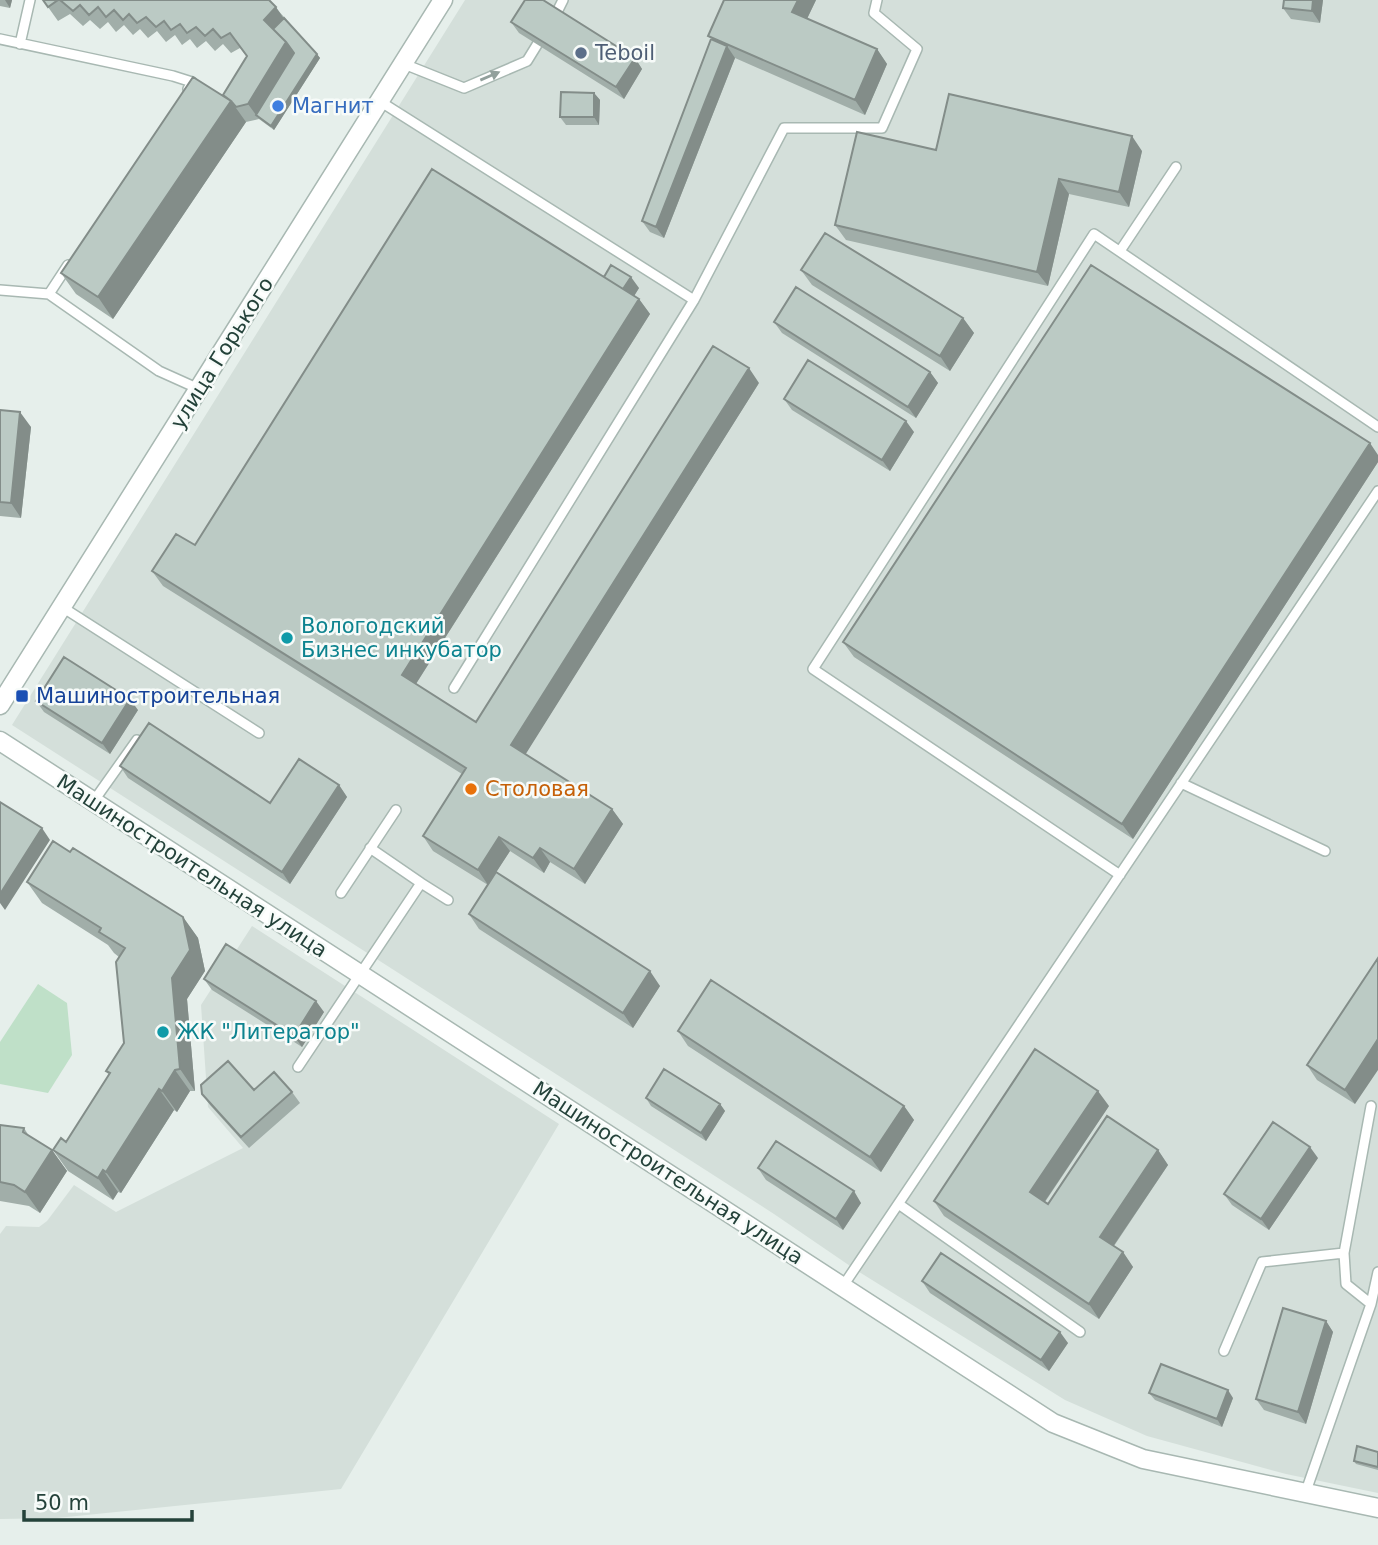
<svg xmlns="http://www.w3.org/2000/svg" width="1378" height="1545" font-family="'DejaVu Sans',sans-serif">
  <rect width="100%" height="100%" fill="#e6efeb"/>
  <!-- built -->
  <path fill="#d4dfda" d="M465 0H1378V1493L1286 1474 1147 1436 1065 1400 856 1270 774 1214 12 725Z
    M252 926 559 1124 341 1489 57 1518 0 1519V1234L6 1226 39 1227 47 1221 74 1185 116 1212 243 1148 208 1107 201 1005Z"/>
  <!-- green -->
  <path fill="#bfe0c8" d="M38 984 67 1003 72 1055 48 1093 0 1084V1042Z"/>
  <g fill="none" stroke-linecap="round" stroke-linejoin="round">
    <defs>
      <path id="service" d="M554 18 563 0
        M0 39 173 76 192 82 188 89
        M20 44 30 0
        M404 64 464 88 527 61 543 35
        M381 102 694 300
        M1120 251 1176 167
        M68 265 49 294 159 371 199 389
        M0 290 49 294
        M62 607 259 733
        M454 688 694 300 784 128H882L917 49 874 13 877 0
        M1181 783 1325 851
        M93 802 137 740
        M370 848 421 883
        M1120 875 813 669 1094 234 1378 427
        M341 893 396 810
        M298 1067 421 883 448 900
        M900 1205 1080 1332
        M1344 1253 1371 1106
        M843 1286 1378 491
        M1224 1351 1262 1262 1344 1253 1346 1284 1371 1304
        M1305 1494 1371 1304 1378 1272"/>
      <path id="minor" d="M0 705 443 0
        M0 741 1053 1423 1143 1459 1378 1508"/>
    </defs>
    <!-- service casing -->
    <use href="#service" stroke="#a8b8b2" stroke-width="12"/>
    <!-- minor casing -->
    <use href="#minor" stroke="#a8b8b2" stroke-width="21"/>
    <!-- service -->
    <use href="#service" stroke="#fff" stroke-width="9"/>
    <!-- minor -->
    <use href="#minor" stroke="#fff" stroke-width="18"/>
  </g>
  <!-- wall -->
  <path fill="#a1aea9" d="M0 0H12L10 8 0 6Z
    M43 0H269L320 58 274 130 259 119 246 122 113 319 76 294 61 273 223 95 247 57 240 48 231 53 223 44 215 51 206 41 197 48 190 39 182 45 175 35 166 42 157 31 148 38 140 29 133 35 124 25 116 32 108 22 100 29 90 20 83 26 70 14 58 21Z
    M724 0H816L807 19 877 49 887 64 865 115 735 58 664 238 650 232 642 221 711 39 708 36Z
    M1323 0 1320 23 1291 19 1283 8Z
    M511 22 635 58 642 69 624 99 519 33Z
    M594 93 600 100 599 125H566L560 117Z
    M936 150 1142 151 1129 207 1069 194 1048 286 846 240 835 225Z
    M801 270 963 318 974 333 950 371 812 285Z
    M604 277 639 288 634 296 639 299 650 314 416 684 476 722 759 383 525 754 612 809 623 824 585 884 550 862 544 873 510 851 496 872 660 986 633 1028 479 929 469 914 488 885 433 851 423 836 462 774 163 586 152 571 195 545Z
    M774 322 930 372 938 383 916 418 782 333Z
    M784 399 914 432 890 471 792 410Z
    M0 410 31 427 21 518 0 516Z
    M1378 455V462L1133 839 854 657 843 642Z
    M36 701 138 710 110 754 44 712Z
    M120 766 270 803 339 785 347 797 290 884 128 778Z
    M70 852 183 917 198 938 205 971 187 999 195 1091H190L177 1112 174 1110 121 1193 118 1192 113 1200 68 1171 53 1150 66 1142 109 1075 106 1071 124 1043 119 957 114 953 108 945 42 903 27 882Z
    M1378 958 1355 1104 1317 1080 1307 1065Z
    M204 979 324 1012 302 1047 212 990Z
    M678 1031 904 1106 914 1120 881 1172 688 1046Z
    M254 1090 292 1092 300 1103 249 1148 210 1105 202 1094Z
    M646 1098 720 1104 725 1111 706 1141 651 1106Z
    M1109 1106 1045 1202 1048 1204 1158 1150 1168 1165 1114 1246 1123 1252 1133 1267 1099 1319 944 1216 934 1201Z
    M0 1125 24 1128 29 1136 52 1150 67 1171 40 1213 29 1206 0 1201Z
    M1318 1158 1269 1230 1232 1205 1224 1194Z
    M758 1168 861 1203 843 1230 766 1180Z
    M922 1281 1068 1343 1049 1371 930 1293Z
    M1326 1321 1333 1332 1306 1424 1264 1410 1256 1399Z
    M1149 1393 1233 1398 1222 1427 1155 1400Z
    M1378 1452V1470L1356 1464 1354 1461Z"/>
  <!-- shaded-wall -->
  <path fill="#838d89" d="M5 0H12L10 8Z
    M798 0H816L803 27 792 12Z
    M1313 0H1323L1320 23 1312 11Z
    M276 7 286 22 275 34 264 20Z
    M286 42 296 57 256 115 248 104Z
    M727 46 735 58 664 238 656 227Z
    M877 49 887 64 865 115 855 100Z
    M317 54 320 58 274 130 271 126Z
    M635 58 642 69 624 99 616 87Z
    M594 93 600 100 599 125 594 117Z
    M231 101 246 122 113 319 98 297Z
    M1132 136 1142 151 1129 207 1119 192Z
    M1059 179 1069 194 1048 286 1037 272Z
    M631 277 639 288 631 301 623 290Z
    M639 299 650 314 412 690 402 675Z
    M963 318 974 333 950 371 940 356Z
    M749 368 759 383 522 760 511 745Z
    M930 372 938 383 916 418 908 407Z
    M20 412 31 427 21 518 11 503Z
    M906 421 914 432 890 471 882 460Z
    M1370 443 1378 455V462L1133 839 1122 824Z
    M130 699 138 710 110 754 102 743Z
    M339 785 347 797 290 884 282 872Z
    M612 809 623 824 585 884 574 869Z
    M42 828 50 840 5 910 0 903V894Z
    M499 837 510 851 488 885 478 870Z
    M540 848 550 862 544 873 533 858Z
    M183 917 198 938 205 971 187 999 195 1091 180 1069 172 978Z
    M650 971 660 986 633 1028 623 1013Z
    M316 1001 324 1012 302 1047 294 1036Z
    M1378 1039V1070L1355 1104 1345 1090Z
    M175 1070 190 1091 177 1112 162 1091Z
    M159 1089 174 1110 121 1193 106 1172Z
    M1098 1091 1109 1106 1041 1207 1030 1192Z
    M720 1104 725 1111 706 1141 701 1133Z
    M904 1106 914 1120 881 1172 870 1157Z
    M1310 1147 1318 1158 1269 1230 1261 1219Z
    M52 1150 67 1171 40 1213 25 1192Z
    M1158 1150 1168 1165 1110 1251 1100 1237Z
    M103 1170 118 1192 113 1200 98 1178Z
    M854 1191 861 1203 843 1230 836 1219Z
    M1123 1252 1133 1267 1099 1319 1089 1304Z
    M1326 1321 1333 1332 1306 1424 1298 1412Z
    M1060 1332 1068 1343 1049 1371 1041 1360Z
    M1228 1390 1233 1398 1222 1427 1217 1419Z"/>
  <!-- building -->
  <path fill="#bbcac4" stroke="#838d89" stroke-width="2" d="M43 0H58L48 7Z
    M60 0H269L276 7 264 20 286 42 248 104 236 107 231 101 223 95 247 56 230 33 221 38 213 29 205 36 196 27 187 33 180 24 171 30 164 21 156 27 146 17 137 23 129 14 123 20 114 10 106 17 98 7 89 15 80 5 73 11Z
    M525 0H543L635 58 616 87 511 22Z
    M724 0H798L792 12 877 49 855 100 708 36Z
    M1284 0H1313L1312 11 1283 8Z
    M284 18 317 54 271 126 256 115 294 53 286 42 273 29Z
    M711 39 727 46 656 227 642 221Z
    M193 77 231 101 98 297 61 273Z
    M561 92 594 93V117H560Z
    M949 94 1132 136 1119 192 1059 179 1037 272 835 225 857 132 936 150Z
    M432 169 639 299 402 675 476 722 713 346 749 368 511 745 612 809 574 869 540 848 533 858 499 837 478 870 423 836 466 768 152 571 176 534 195 545Z
    M825 233 963 318 940 356 801 270Z
    M611 265 631 277 623 289 604 277Z
    M1091 265 1370 443 1122 824 843 642Z
    M796 287 930 372 908 407 774 322Z
    M808 360 906 421 882 460 784 399Z
    M0 410 20 412 11 503 0 502Z
    M64 657 130 699 102 743 36 701Z
    M149 723 270 803 299 759 339 785 282 872 120 766Z
    M0 802 42 828 0 894Z
    M53 841 70 852 73 848 183 917 190 950 172 978 180 1069 175 1070 162 1091 159 1089 106 1172 103 1170 98 1178 53 1150 61 1138 66 1142 110 1073 106 1071 124 1043 116 962 125 948 99 932 101 928 27 882Z
    M496 872 650 971 623 1013 469 914Z
    M226 944 316 1001 294 1036 204 979Z
    M1378 958V1039L1345 1090 1307 1065Z
    M711 980 904 1106 870 1157 678 1031Z
    M1035 1049 1098 1091 1030 1192 1048 1204 1107 1116 1158 1150 1100 1237 1123 1252 1089 1304 934 1201Z
    M228 1061 254 1090 274 1072 292 1092 241 1137 202 1094 201 1085Z
    M664 1069 720 1104 701 1133 646 1098Z
    M1273 1122 1310 1147 1261 1219 1224 1194Z
    M0 1125 24 1128 23 1132 52 1150 25 1192 14 1185 0 1182Z
    M776 1141 854 1191 836 1219 758 1168Z
    M941 1253 1060 1332 1041 1360 922 1281Z
    M1283 1308 1326 1321 1298 1412 1256 1399Z
    M1161 1364 1228 1390 1217 1419 1149 1393Z
    M1357 1446 1378 1452V1467L1354 1461Z"/>
  <!-- one-way arrows -->
  <defs><path id="oneway-solid" d="M-6-.8H1V-3.2L6.5 0L1 3.2V.8H-6Z" transform="scale(1.75)"/></defs>
  <use fill="#92a09c" href="#oneway-solid" transform="translate(490 76) rotate(-23)"/>
  <!-- markers -->
  <circle fill="#5c6f8a" stroke="#f7fbf9" stroke-width="2.5" cx="581" cy="53" r="7"/>
  <circle fill="#3f7fe0" stroke="#f7fbf9" stroke-width="2.5" cx="278" cy="106" r="7"/>
  <g fill="#0f9aa8" stroke="#f7fbf9" stroke-width="2.5">
    <circle cx="287" cy="638" r="7"/>
    <circle cx="163" cy="1032" r="7"/>
  </g>
  <rect fill="#1a4fb4" stroke="#f7fbf9" stroke-width="2.5" x="15" y="689" width="14" height="14" rx="3.5"/>
  <circle fill="#e8710a" stroke="#f7fbf9" stroke-width="2.5" cx="471" cy="789" r="7"/>
  <g text-anchor="middle" stroke-width="5" stroke-linejoin="round" paint-order="stroke">
    <!-- service labels -->
    <g font-size="21" fill="#4e5e75" stroke="#f7fbf9" text-anchor="start">
      <text x="595" y="60">Teboil</text>
    </g>
    <!-- shop labels -->
    <g font-size="21" fill="#366cbe" stroke="#f7fbf9" text-anchor="start">
      <text x="292" y="113">Магнит</text>
    </g>
    <!-- street labels -->
    <g font-size="21" fill="#24423a" stroke="#f7fbf9">
      <text transform="translate(222 353) rotate(-58)" y="7">улица Горького</text>
      <text transform="translate(192 866) rotate(33)" y="7">Машиностроительная улица</text>
      <text transform="translate(668 1173) rotate(33)" y="7">Машиностроительная улица</text>
    </g>
    <!-- culture labels -->
    <g font-size="21" fill="#0d838f" stroke="#f7fbf9" text-anchor="start">
      <text x="301" y="633">Вологодский<tspan x="301" dy="24">Бизнес инкубатор</tspan></text>
      <text x="177" y="1039">ЖК "Литератор"</text>
    </g>
    <!-- transit labels -->
    <g font-size="21" fill="#164399" stroke="#f7fbf9" text-anchor="start">
      <text x="36" y="703">Машиностроительная</text>
    </g>
    <!-- food labels -->
    <g font-size="21" fill="#c56008" stroke="#f7fbf9" text-anchor="start">
      <text x="485" y="796">Столовая</text>
    </g>
  </g>
  <!-- scale -->
  <path d="M24 1510v10h168v-10" fill="none" stroke="#24423a" stroke-width="3.5"/>
  <text x="35" y="1510" font-size="21" fill="#24423a" stroke="#f7fbf9" stroke-width="5" paint-order="stroke">50 m</text>
</svg>
